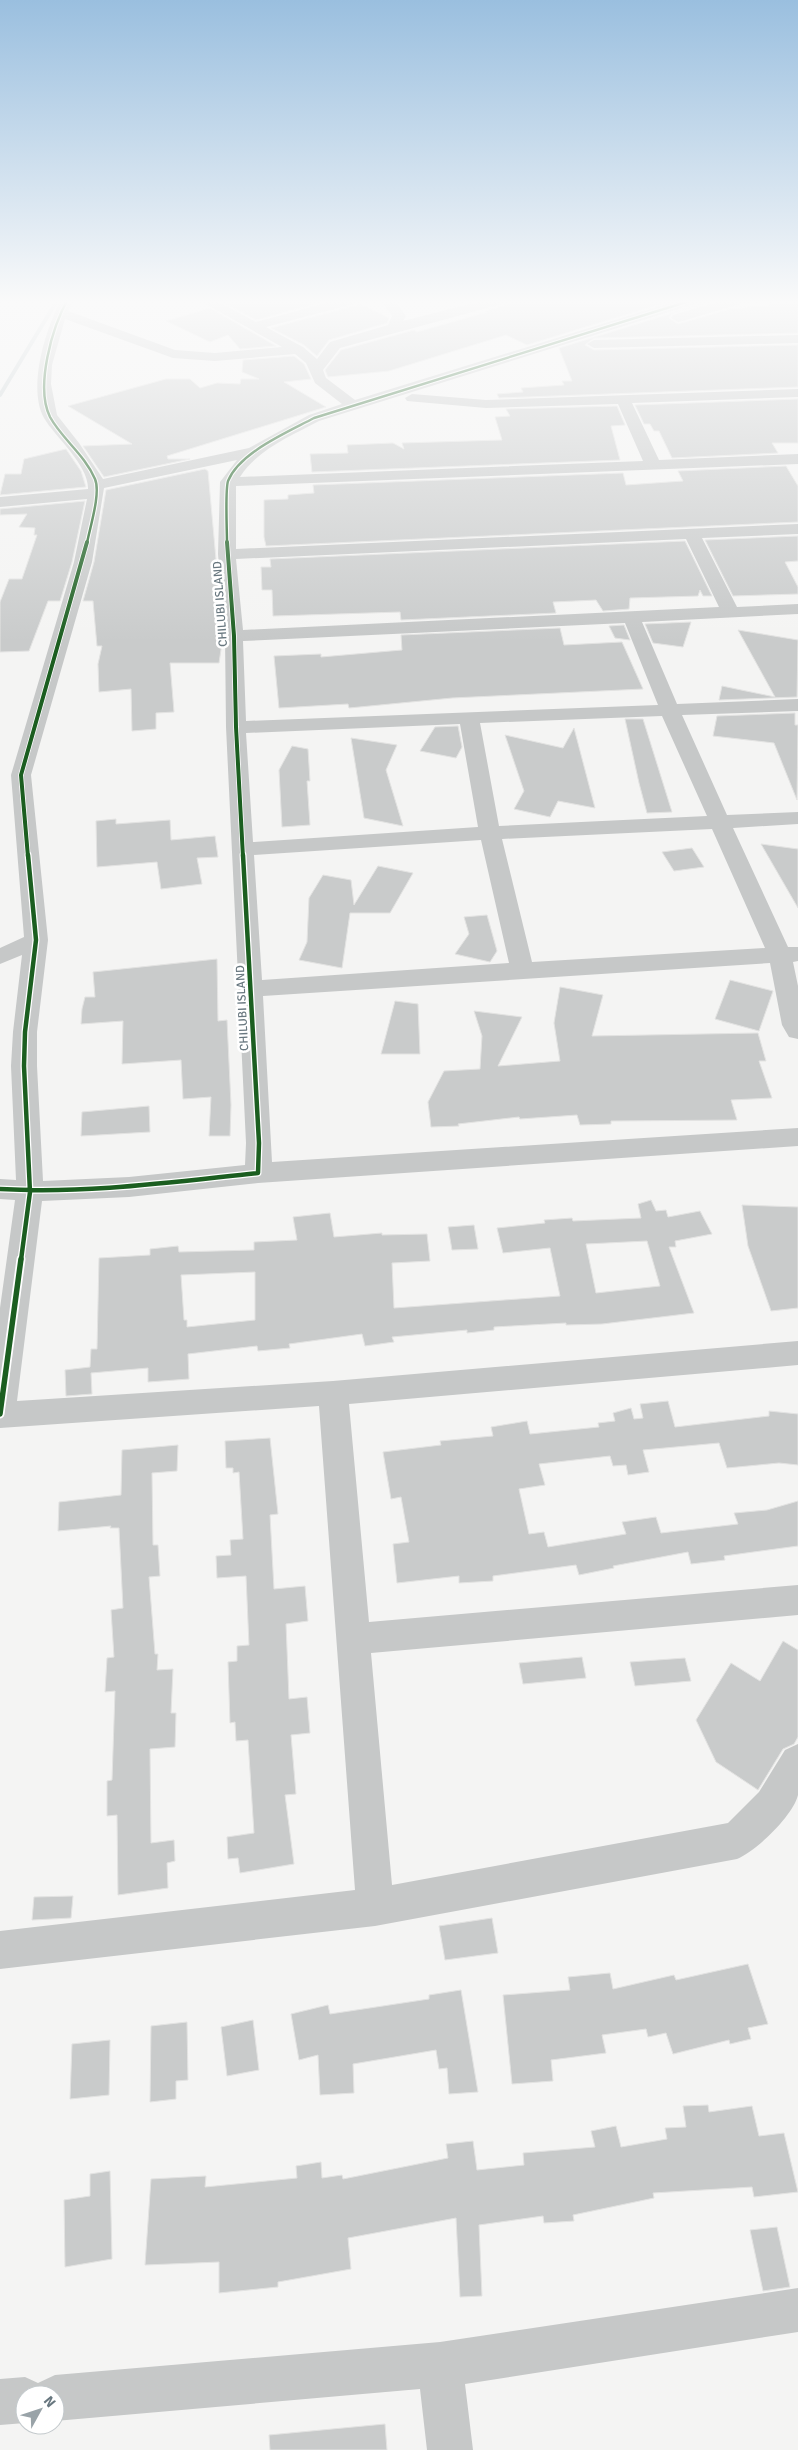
<svg xmlns="http://www.w3.org/2000/svg" width="798" height="2450" font-family="Signika,sans-serif">
  <rect width="100%" height="100%" fill="#f4f4f3"/>
  <g fill="none" stroke-linecap="round" stroke-linejoin="round">
    <!-- stream -->
    <path stroke="#c6cfd1" stroke-width="4" d="M0 395 58 299"/>
  </g>
  <!-- building -->
  <path fill="#c9cbcb" stroke="#e3e3e2" fill-rule="evenodd" d="M243 299H334L256 320 226 304Z
    M513 299H677L527 345 506 335 389 371 328 377 325 370 341 350 414 330 417 332 487 312 485 311 509 304Z
    M705 299H709L710 302 672 313 669 318 678 324 730 309 798 302V333L594 338 585 345 594 350 798 345V387L499 398 497 394 523 392 521 388 564 385 562 381H572L559 348 702 304Z
    M361 304 389 318 387 323 329 340 317 356 304 345 271 328Z
    M210 308 276 346 240 349 228 335 210 342 166 321Z
    M294 356 304 364 311 379 284 382 326 407 167 456 168 459H190L104 477 83 446 132 444 68 406 166 379H190L200 388 217 383 240 384 241 379H259L242 372 243 360Z
    M798 399V443H772L778 453 672 458 659 431H654L650 424H644L635 405Z
    M617 406 625 425 611 426 620 460 312 472 310 454 348 453 347 445 393 443 404 449 402 443 502 440 495 417 510 416 506 409Z
    M66 449 81 471 86 487 0 495 5 474H21L24 459Z
    M786 466 798 486V522L266 546 264 537V500L288 499V495L314 493 313 485 623 473 626 485 683 481 678 471Z
    M205 469 208 471 223 636 219 663H170L174 712 156 713V729L132 731 131 689 99 692 98 664 102 646H97L93 601H83L94 562 106 490Z
    M85 501 72 562 60 601H48L29 651 0 652V602L9 579H22L37 535H34L35 528 19 527 27 514 0 515V509Z
    M798 536V561L785 562 798 587V594L733 596 705 540Z
    M685 541 712 596H703L700 590 698 596 630 598 629 609 603 611 596 600 553 602 556 613 401 620 400 612 273 616 272 590H262L261 567H271L270 559Z
    M691 622 683 647 653 643 645 624Z
    M624 625 630 640 615 638 609 626Z
    M560 628 564 645 622 642 643 689 452 698 349 708 348 704 279 708 274 656 321 654V657L402 650 401 635Z
    M738 630 798 640 797 697 719 700 722 686 775 697Z
    M795 713V725H798L797 800 774 743 713 736 717 716Z
    M625 719H643L672 812 647 813 639 783Z
    M458 726 462 747 456 758 420 751 435 727Z
    M574 728 595 808 558 801 550 817 514 809 524 791 505 735 563 748Z
    M351 738 397 745 386 770 403 826 364 818Z
    M292 746 308 749 310 781H307L310 825 282 827 279 770Z
    M116 819V824L170 820 171 840 215 836 218 857 197 858 202 884 161 889 157 862 97 867 96 821Z
    M761 844 798 849V908Z
    M692 848 704 867 674 871 662 852Z
    M378 866 413 873 390 913H350L342 968 299 960 307 942 309 898 323 875 351 880 354 905Z
    M487 915 497 951 490 962 455 954 469 934 464 917Z
    M217 959 218 1021 227 1020 231 1105 230 1136H209L211 1097 183 1099 181 1060 122 1064 123 1021 81 1024 82 1009 85 997H95L93 972Z
    M730 980 773 991 759 1031 715 1019Z
    M560 987 603 995 592 1036 758 1033 766 1061H759L772 1098 731 1100 737 1120 611 1121V1124L580 1125 577 1115 520 1119 519 1117 458 1124 459 1126 431 1127 428 1102 444 1071 480 1069 482 1036 474 1011 522 1017 498 1066 560 1061 554 1023Z
    M395 1001 418 1004 420 1054H381Z
    M149 1106 150 1132 81 1136 82 1112Z
    M651 1200 656 1211 666 1210 668 1217 700 1211 712 1234 675 1241 676 1247H669L694 1313 602 1324 566 1325V1323L494 1327V1330L467 1333V1330L392 1337 394 1342 365 1346 362 1334 289 1344 290 1348 258 1351 257 1346 188 1354 189 1379 148 1382V1368L91 1373 92 1394 66 1396 65 1370 90 1367 91 1349H97L99 1258 150 1255V1249L178 1246 179 1252 254 1250V1242L297 1240 293 1217 330 1213 334 1237 382 1233V1235L427 1234 430 1261 392 1263 394 1308 560 1296 550 1248 503 1253 497 1228 545 1223 544 1220 572 1218 573 1221 641 1218 638 1204ZM647 1241 660 1286 596 1293 586 1244ZM255 1272V1320L187 1327V1320H184L181 1275Z
    M742 1205 798 1207V1308L771 1311 748 1246Z
    M474 1225 478 1249 452 1250 448 1227Z
    M668 1401 675 1427 769 1416V1411L798 1414V1465L779 1463 727 1468 719 1443 643 1450 649 1472 628 1475 626 1465 613 1466 610 1456 539 1464 545 1485 519 1489 529 1534 544 1532 548 1547 626 1534 622 1522 656 1517 661 1533 738 1524 734 1513 767 1510 798 1501V1546L724 1556 725 1560 691 1564 688 1552 613 1566 614 1568 579 1575 576 1565 493 1576V1581L459 1583V1576L397 1583 393 1544 409 1542 401 1497 391 1499 383 1452 441 1445 440 1441 493 1436 491 1427 527 1421 530 1434 599 1427 598 1423 615 1421 613 1413 631 1408 634 1419 643 1418 640 1404Z
    M270 1438 278 1514 270 1515 274 1589 305 1586 308 1621 286 1624 289 1699 307 1697 310 1733 291 1735 296 1794 285 1795 294 1864 240 1873 238 1858 228 1859 227 1837 254 1833 248 1740 236 1741 235 1722 230 1723 228 1662 237 1661V1646L249 1645 246 1576 217 1578 216 1556 231 1555 230 1540 243 1539 239 1472 233 1473V1468H226L225 1441Z
    M178 1445 177 1471 152 1473 153 1545H158L160 1576 149 1577 155 1654H158L157 1670 173 1669 171 1713H176L175 1747 150 1749 151 1843 174 1840 175 1861 167 1863 168 1888 118 1895 117 1815 107 1816V1781L112 1780 115 1691 105 1692 107 1658 114 1657 111 1610 123 1608 119 1528H110L111 1526 58 1531 59 1502 121 1495 122 1450Z
    M783 1641 798 1650V1737L794 1744 783 1749 758 1790 716 1762 696 1720 731 1663 760 1681Z
    M582 1657 586 1678 523 1684 519 1663Z
    M685 1658 691 1681 635 1686 630 1662Z
    M73 1896 71 1918 32 1920 34 1897Z
    M492 1918 498 1953 445 1960 439 1926Z
    M748 1964 768 2024 748 2028 751 2039 730 2044 729 2040 673 2054 666 2033 648 2037 646 2029 602 2035 606 2053 551 2060 553 2081 512 2084 503 1995 570 1990 568 1977 610 1973 613 1989 674 1975 676 1980Z
    M461 1990 478 2092 449 2094 447 2068 439 2069 436 2050 353 2064 354 2093 320 2095 318 2055 299 2060 291 2014 328 2005 330 2014 429 1999V1995Z
    M253 2020 259 2070 227 2076 221 2027Z
    M187 2022 188 2080 176 2081V2099L150 2102 151 2026Z
    M110 2040 109 2095 70 2099 72 2044Z
    M708 2105 709 2112 752 2106 759 2136 784 2133 798 2192 754 2197 752 2187 653 2193 654 2198 573 2215 574 2221 544 2223 543 2216 479 2225 482 2296 460 2297 456 2218 348 2238 351 2269 278 2282V2287L219 2293V2262L145 2265 151 2179 206 2176 205 2187 297 2178 296 2166 321 2162 322 2178 342 2175 343 2179 448 2158 446 2144 473 2141 477 2170 524 2165 523 2153 595 2147 591 2131 616 2126 621 2147 667 2139 665 2128 686 2127 683 2106Z
    M110 2171 112 2259 65 2267 64 2200 90 2196V2174Z
    M777 2227 790 2287 763 2291 750 2230Z
    M385 2424 387 2450H270L269 2435Z"/>
  <g fill="none" stroke-linecap="round" stroke-linejoin="round">
    <!-- minor -->
    <path fill="#c6c8c8" fill-rule="evenodd" d="M62 299H75L68 311 175 350 215 353 282 347 197 299H213L256 322 341 299H362L361 302 266 327 303 347 317 359 330 342 388 325 392 316 380 299H393L406 316 403 321 489 299H511L509 302 340 348 323 370 326 378 355 400 683 299H703L701 302 319 421C291 436 258 449 240 477L643 461 618 404 486 408 407 401 405 398 412 394 486 400 798 389V397L632 403 659 460 798 454V464L236 486V549L798 524V534L702 538 737 607 798 604V614L642 622 677 704 798 699V711L682 715 727 815 798 812V824L733 828 788 947H798V961L793 962 798 986V1039L789 1037 782 1025 770 963 263 996 272 1162 798 1128V1146L258 1183 129 1197 42 1201 17 1401 333 1381 798 1341V1365L349 1404 369 1622 798 1585V1615L371 1653 392 1885 728 1823 759 1792 785 1750 798 1744C798 1760 798 1780 798 1795 793 1816 756 1851 737 1859L375 1926 0 1969V1931L355 1890 319 1406 0 1428V1308L15 1200 0 1199V1179L16 1180 11 1066 13 1032 22 955 0 964V948L24 937 11 775 74 562 87 499 0 507V497L88 489C89 465 55 437 44 418 27 388 46 326 62 299ZM65 319 173 358 215 361 295 354 306 363 315 383 342 404 309 415 249 448 103 479 79 443 57 415 51 384 52 365ZM237 460 220 482 218 554 225 636 226 727 246 1143 245 1165 129 1177 43 1181 37 1066V1032L48 940 31 775 92 562 104 488ZM686 539 719 607 243 630 236 559ZM625 623 658 705 246 721 243 641ZM662 716 707 816 499 826 480 723ZM460 724 478 827 253 842 246 733ZM712 829 765 948 532 962 502 839ZM481 840 509 963 262 980 254 855Z
      M727 299H748L746 302 683 321 678 322 671 318 673 315Z
      M798 335V343L594 348 587 344 594 340Z
      M798 2288V2332L465 2384 473 2450H427L420 2389 55 2421V2395H25V2423L0 2425V2379L25 2377 38 2383 55 2375 440 2342Z"/>
    <defs>
      <path id="cycleway-far3" d="M68 299C52 327 35 387 50 417 62 439 85 455 95 479 101 493 90 527 87 543
        M227 543C227 530 225 491 228 481 240 452 288 432 314 418L696 299"/>
      <path id="cycleway-far2" d="M227 542 234 636 236 727 243 857
        M28 857 21 775 87 542"/>
      <path id="cycleway-far1" d="M0 1189C87 1194 172 1182 258 1173L259 1143 243 855
        M21 1260 30 1192 24 1066 25 1032 36 940 28 855"/>
      <path id="cycleway" d="M0 1414 21 1259"/>
    </defs>
    <!-- cycleway-far3 casing -->
    <use href="#cycleway-far3" stroke="#fff" stroke-width="4.5"/>
    <!-- cycleway-far2 casing -->
    <use href="#cycleway-far2" stroke="#fff" stroke-width="5.5"/>
    <!-- cycleway-far1 casing -->
    <use href="#cycleway-far1" stroke="#fff" stroke-width="7"/>
    <!-- cycleway casing -->
    <use href="#cycleway" stroke="#fff" stroke-width="9"/>
    <!-- cycleway-far3 -->
    <use href="#cycleway-far3" stroke="#1b5e20" stroke-width="2.5"/>
    <!-- cycleway-far2 -->
    <use href="#cycleway-far2" stroke="#1b5e20" stroke-width="4"/>
    <!-- cycleway-far1 -->
    <use href="#cycleway-far1" stroke="#1b5e20" stroke-width="4.5"/>
    <!-- cycleway -->
    <use href="#cycleway" stroke="#1b5e20" stroke-width="5.5"/>
  </g>
  <!-- sky -->
  <linearGradient id="sky" x2="0" y2="1"><stop stop-color="#9abfdf"/><stop offset="0.47" stop-color="#fafafa"/><stop offset="1" stop-color="#fafafa" stop-opacity="0"/></linearGradient>
  <rect width="798" height="642" fill="url(#sky)"/>
  <g text-anchor="middle" stroke-width="5" stroke-linejoin="round" paint-order="stroke">
    <!-- street labels -->
    <g font-size="12" fill="#68777f" stroke="#fff">
      <text transform="translate(220 604) rotate(-94)" y="4">CHILUBI ISLAND</text>
      <text transform="translate(242 1008) rotate(-93)" y="4">CHILUBI ISLAND</text>
    </g>
  </g>
  <!-- north arrow -->
  <g transform="translate(40 2410) rotate(50)"><circle r="24" fill="#ffffff" stroke="#c3c9cc"/>
  <path d="M0-4L9 19L0 12L-9 19Z" fill="#99a3a8"/>
  <text y="-8" font-size="14" font-weight="bold" text-anchor="middle" fill="#68777f">N</text>
  </g>
</svg>
